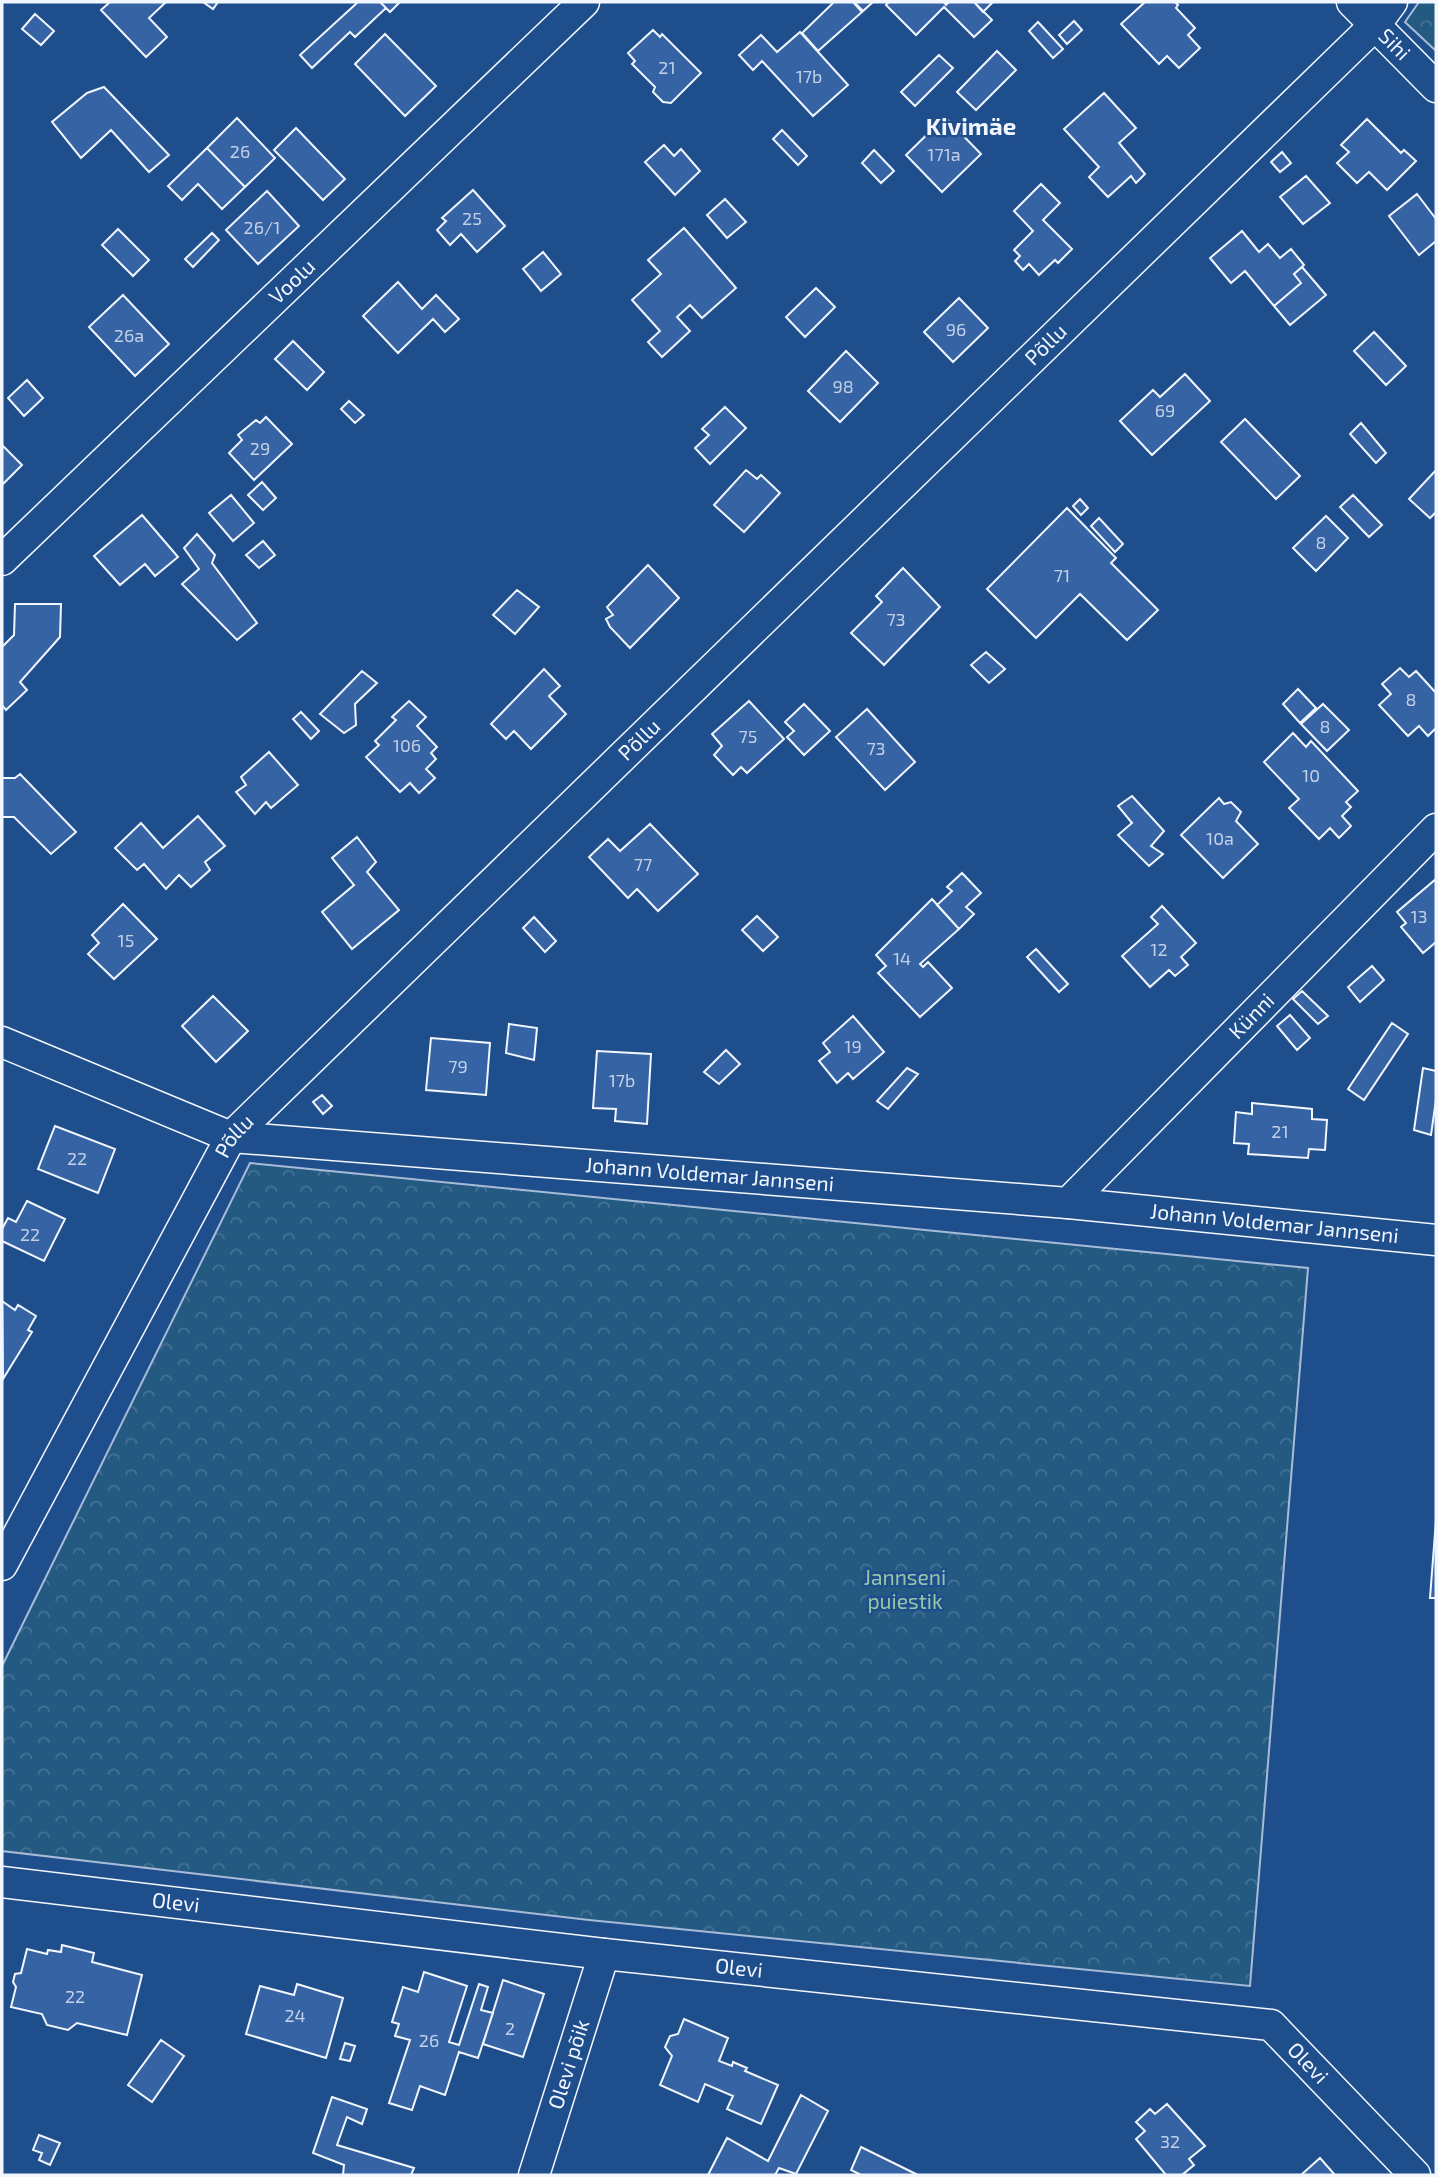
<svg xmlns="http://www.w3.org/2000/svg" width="1438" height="2177" font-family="'Exo 2',sans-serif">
  <defs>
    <pattern id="park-crowns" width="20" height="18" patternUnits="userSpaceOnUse" patternTransform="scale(1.75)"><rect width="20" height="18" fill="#245a82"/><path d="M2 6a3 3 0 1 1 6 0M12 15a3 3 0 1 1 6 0" fill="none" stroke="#447295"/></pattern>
  </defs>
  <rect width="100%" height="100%" fill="#1f4e8c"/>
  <!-- park -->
  <path fill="url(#park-crowns)" stroke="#a8bbd7" stroke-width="2" d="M1419 2H1436V51L1405 22Z
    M250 1163 1308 1268 1250 1986 589 1920 2 1851V1666Z"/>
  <!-- building -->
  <path fill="#3563a3" stroke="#f2f6ff" stroke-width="2" d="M110 2H166L149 18 167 37 146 57 101 10Z
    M203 2H218L213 9Z
    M358 2H380L386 8 355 37 350 32 312 68 300 55Z
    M380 2H400L390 12Z
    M834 2H853L862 12 818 51 802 33Z
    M854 2H873L863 11Z
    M889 2H944L946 5 949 2H974L992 20 974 37 944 7 916 35 886 5Z
    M974 2H993L983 12Z
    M1145 2H1175L1178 5 1176 8 1195 28 1188 35 1200 48 1179 68 1167 56 1159 64 1121 24Z
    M35 14 54 31 41 45 22 29Z
    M1074 21 1082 30 1067 44 1059 35Z
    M1038 22 1063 49 1053 58 1029 31Z
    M653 30 660 37 662 34 701 73 671 103 663 102 653 92 655 87 632 64 635 61 628 53Z
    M800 32 848 85 813 116 762 61 753 70 739 55 761 35 777 52Z
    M385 34 436 86 405 116 355 64Z
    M997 51 1016 70 976 110 957 92Z
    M939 55 953 68 915 106 901 92Z
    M104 87 169 155 149 172 111 130 81 158 52 122 87 93Z
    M1104 93 1136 128 1119 143 1145 174 1136 183 1131 176 1108 197 1089 177 1099 167 1064 129Z
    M945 117 981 154 942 192 906 155Z
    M237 118 275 158 245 187 207 148Z
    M1367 119 1401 153 1404 150 1416 161 1387 190 1369 172 1357 183 1337 163 1349 152 1341 145Z
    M296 128 345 179 323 200 274 150Z
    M782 130 807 156 798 165 773 139Z
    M664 145 674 156 681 149 700 171 675 195 645 162Z
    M207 148 245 187 222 209 198 184 182 200 168 186Z
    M874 150 894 171 881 183 862 163Z
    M1282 152 1291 163 1280 172 1271 162Z
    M1306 176 1330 203 1303 224 1280 197Z
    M1041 184 1060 203 1043 220 1072 249 1058 263 1055 260 1039 275 1029 264 1023 270 1015 261 1020 256 1014 250 1033 231 1014 211Z
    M473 190 505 226 477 252 461 234 450 245 437 230 446 221 442 218Z
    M267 191 299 226 258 264 226 230Z
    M1417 194 1436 219V241L1419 255 1389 216Z
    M725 199 746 222 727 238 707 215Z
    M684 228 736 288 702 318 690 305 677 317 690 331 662 357 648 342 660 331 632 300 661 274 648 260Z
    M118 229 149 260 133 276 102 245Z
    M1242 231 1259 252 1268 244 1280 258 1291 249 1304 265 1294 274 1301 283 1274 306 1245 271 1231 283 1210 258Z
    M212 233 219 240 193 267 185 259Z
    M543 252 561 274 541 291 523 269Z
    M1302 267 1326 295 1290 325 1274 306 1301 283 1294 274Z
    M398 282 422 309 436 295 459 319 445 332 433 319 398 353 363 316Z
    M816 288 835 307 805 337 786 317Z
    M123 295 169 344 135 376 89 327Z
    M959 298 988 328 953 362 924 332Z
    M1374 332 1406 366 1386 385 1354 351Z
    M293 341 324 372 307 390 275 359Z
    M846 351 878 383 840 422 808 391Z
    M1185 374 1210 401 1152 455 1120 421 1153 390 1160 397Z
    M27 380 43 398 24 416 8 398Z
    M349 401 364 415 355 423 341 409Z
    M725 407 746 428 710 464 695 448 709 435 702 429Z
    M266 417 292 444 254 480 229 453 242 440 238 435 256 420 260 423Z
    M1245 419 1300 476 1276 499 1221 442Z
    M1361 423 1386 453 1376 463 1350 434Z
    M2 445 22 465 2 485Z
    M746 470 757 479 761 475 780 493 744 532 714 505Z
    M1436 470V512L1430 518 1409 499Z
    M262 482 276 498 263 510 248 495Z
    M231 495 254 523 233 541 209 513Z
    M1353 495 1382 525 1369 537 1340 507Z
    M1080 499 1088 508 1081 515 1073 506Z
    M1067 508 1116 558 1111 563 1158 610 1127 640 1080 594 1036 638 987 589Z
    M142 515 178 557 155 576 145 564 120 585 94 556Z
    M1326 516 1348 538 1316 571 1293 548Z
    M1099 518 1123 544 1115 552 1091 526Z
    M197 534 215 555 212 563 257 623 237 640 182 584 199 569 184 548Z
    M263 541 275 555 259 568 246 555Z
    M648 565 679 598 630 648 610 627 606 619 613 615 607 607Z
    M903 568 940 607 884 665 851 633 882 602 876 596Z
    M517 590 539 607 515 634 493 615Z
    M15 604H61L60 637 20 682 27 690 6 710 2 705V647L14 635Z
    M986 652 1005 669 989 683 971 665Z
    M1400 668 1409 677 1416 671 1436 693V728L1428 736 1419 726 1408 736 1379 705 1391 694 1382 684Z
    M544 669 560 686 549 696 566 714 531 749 514 731 506 739 491 724Z
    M362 671 377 683 355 704 356 725 344 733 320 714Z
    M1298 689 1316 708 1300 723 1283 704Z
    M409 701 426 717 417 726 437 747 431 753 436 759 426 769 435 778 419 793 410 783 400 792 366 757 379 745 375 741 396 720 392 717Z
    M749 701 784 739 747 773 741 767 733 775 714 755 722 746 712 734Z
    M804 704 830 731 804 755 787 737 794 731 785 722Z
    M1323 704 1349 730 1327 751 1301 724Z
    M867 709 915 762 885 790 836 737Z
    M301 712 319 731 311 739 293 719Z
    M1293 733 1306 747 1311 741 1358 791 1346 802 1351 807 1342 816 1351 826 1339 838 1330 828 1319 839 1289 808 1299 799 1264 762Z
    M269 752 298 785 271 808 266 802 255 814 236 792 246 785 241 777Z
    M20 774 76 832 51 854 14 817H2V778H15Z
    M1132 796 1164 831 1151 846 1163 854 1149 866 1118 835 1132 823 1118 806Z
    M1219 798 1224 804 1231 802 1241 812 1236 821 1258 844 1223 878 1181 835Z
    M198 816 225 846 205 862 210 870 191 887 179 875 166 889 144 864 137 870 115 848 141 823 163 848Z
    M650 824 698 874 658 911 637 889 628 898 589 857 608 839 620 851Z
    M357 837 376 862 367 872 399 910 352 949 322 912 354 885 332 858Z
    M962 873 981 893 966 907 974 914 959 929 937 905 952 891 947 887Z
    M1436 879V942L1423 953 1401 927 1406 923 1397 912Z
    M932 899 959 929 920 964 923 967 928 962 952 988 920 1017 878 973 886 966 876 955Z
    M123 904 157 939 114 979 88 954 99 943 92 935Z
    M1162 906 1196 943 1181 957 1188 965 1175 976 1169 970 1150 987 1122 956 1158 924 1151 917Z
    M757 916 778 937 763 951 742 930Z
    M534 917 556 941 545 952 523 928Z
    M1036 949 1068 984 1059 992 1027 957Z
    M1372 966 1384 980 1360 1002 1348 987Z
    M1302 991 1328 1016 1318 1024 1293 999Z
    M213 996 248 1031 216 1062 182 1026Z
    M1290 1015 1310 1038 1297 1050 1277 1026Z
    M853 1016 884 1052 853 1079 848 1073 837 1083 819 1061 830 1052 823 1043Z
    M1392 1023 1408 1034 1364 1100 1348 1089Z
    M509 1024 537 1028 534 1060 506 1053Z
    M431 1038 490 1043 486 1095 426 1090Z
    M726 1050 740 1064 719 1084 704 1072Z
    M597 1051 651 1054 647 1124 615 1121 616 1109 593 1108Z
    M907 1068 918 1074 888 1109 877 1101Z
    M1423 1068 1436 1071V1100L1431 1135 1414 1130Z
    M322 1095 332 1106 323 1114 313 1102Z
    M1252 1103 1312 1109V1119L1327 1120 1325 1150 1309 1149 1308 1158 1248 1154 1249 1144 1234 1143 1236 1112 1252 1114Z
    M55 1126 115 1149 98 1193 38 1169Z
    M27 1201 65 1219 44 1261 2 1241V1229L8 1218 16 1222Z
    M2 1301 15 1310 18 1305 36 1316 28 1330 32 1332 3 1379Z
    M1436 1520V1598H1430Z
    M62 1945 94 1953 92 1962 142 1975 127 2035 77 2023 68 2030 47 2025 42 2014 11 2007 16 1987 13 1982 15 1974 21 1973 27 1949 47 1954 48 1950 61 1952Z
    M424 1972 467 1986 449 2042 459 2045 479 1984 488 1987 481 2010 493 2013 478 2058 459 2052 445 2095 420 2086 412 2110 389 2103 410 2040 395 2036 399 2024 392 2022 403 1987 418 1992Z
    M503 1980 544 1994 523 2057 483 2044Z
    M297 1984 343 1998 326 2058 246 2034 260 1986 294 1995Z
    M684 2019 728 2038 719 2061 732 2066 733 2062 747 2068 745 2071 778 2085 761 2124 727 2109 733 2096 705 2084 698 2102 660 2085 672 2056 665 2047 670 2036 678 2034Z
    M161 2040 184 2056 152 2102 128 2085Z
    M345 2043 355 2046 350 2061 340 2059Z
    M801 2095 828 2111 796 2174 779 2168 775 2175H708L727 2138 768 2161Z
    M332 2097 367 2109 362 2124 347 2117 337 2145 414 2168 411 2175H343L344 2165 313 2153Z
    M1167 2104 1205 2146 1189 2159 1194 2165 1182 2175H1166L1136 2139 1145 2131 1136 2122 1150 2109 1155 2114Z
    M39 2135 60 2143 50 2165 39 2160 42 2153 33 2150Z
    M861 2147 918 2175H861L851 2170Z
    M1320 2158 1335 2175H1301Z"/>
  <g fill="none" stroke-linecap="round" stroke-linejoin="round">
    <defs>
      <g id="street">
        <path id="s1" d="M1352 2 1436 87"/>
        <path id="s2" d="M2 560 584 2"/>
        <path id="s3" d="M2 1042 231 1137 1068 1203 1436 1240"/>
        <path id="s4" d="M1068 1203 1436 829"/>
        <path id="s5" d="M2 1565 231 1137 1375 25 1392 2"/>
        <path id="s6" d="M2 1882 604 1954 1271 2025 1415 2175"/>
        <path id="s7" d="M534 2175 604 1954"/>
      </g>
    </defs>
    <!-- street casing -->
    <use href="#street" stroke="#f2f6ff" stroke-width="33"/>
    <!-- street -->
    <use href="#street" stroke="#1f4e8c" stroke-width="30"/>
  </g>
  <g text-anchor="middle" stroke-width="5" stroke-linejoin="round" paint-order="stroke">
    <!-- number labels -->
    <g font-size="18" fill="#c3d1e8">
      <text x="667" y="74">21</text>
      <text x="809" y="83">17b</text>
      <text x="240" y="158">26</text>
      <text x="944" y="161">171a</text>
      <text x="472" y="225">25</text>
      <text x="262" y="234">26/1</text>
      <text x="956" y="336">96</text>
      <text x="129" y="342">26a</text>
      <text x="843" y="393">98</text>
      <text x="1165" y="417">69</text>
      <text x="260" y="455">29</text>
      <text x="1321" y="549">8</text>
      <text x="1062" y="582">71</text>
      <text x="896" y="626">73</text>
      <text x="1411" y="706">8</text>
      <text x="1325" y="733">8</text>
      <text x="748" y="743">75</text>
      <text x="407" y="752">106</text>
      <text x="876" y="755">73</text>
      <text x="1311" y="782">10</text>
      <text x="1220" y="845">10a</text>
      <text x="643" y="871">77</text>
      <text x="1419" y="923">13</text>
      <text x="126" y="947">15</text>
      <text x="1159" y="956">12</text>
      <text x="902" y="965">14</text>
      <text x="853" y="1053">19</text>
      <text x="458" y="1073">79</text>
      <text x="622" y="1087">17b</text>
      <text x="1280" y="1138">21</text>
      <text x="77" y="1165">22</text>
      <text x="30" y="1241">22</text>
      <text x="75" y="2003">22</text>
      <text x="295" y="2022">24</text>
      <text x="510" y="2035">2</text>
      <text x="429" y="2047">26</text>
      <text x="1170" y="2148">32</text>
    </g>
    <!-- street labels -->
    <g font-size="21" fill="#f2f6ff" stroke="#1f4e8c">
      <text dy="7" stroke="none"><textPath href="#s1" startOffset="60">Sihi</textPath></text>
      <text dy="7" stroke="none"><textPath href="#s2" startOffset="402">Voolu</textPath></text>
      <text dy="7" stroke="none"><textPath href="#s5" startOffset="1622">Põllu</textPath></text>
      <text dy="7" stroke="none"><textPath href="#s5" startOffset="1055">Põllu</textPath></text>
      <text dy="7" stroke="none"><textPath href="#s4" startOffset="262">Künni</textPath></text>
      <text dy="7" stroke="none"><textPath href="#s5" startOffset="488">Põllu</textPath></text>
      <text dy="7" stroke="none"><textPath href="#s3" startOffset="728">Johann Voldemar Jannseni</textPath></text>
      <text dy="7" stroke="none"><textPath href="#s3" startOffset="1295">Johann Voldemar Jannseni</textPath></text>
      <text dy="7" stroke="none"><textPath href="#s6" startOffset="175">Olevi</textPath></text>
      <text dy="7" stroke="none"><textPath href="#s6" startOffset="742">Olevi</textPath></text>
      <text dy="7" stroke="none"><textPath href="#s6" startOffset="1330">Olevi</textPath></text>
      <text dy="7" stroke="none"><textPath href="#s7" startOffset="116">Olevi põik</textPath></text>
    </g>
    <!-- park labels -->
    <g font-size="21" fill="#97c8a6" stroke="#1f4e8c">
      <text x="905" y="1585">Jannseni<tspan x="905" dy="24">puiestik</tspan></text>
    </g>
    <!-- quarter labels -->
    <g font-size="24" font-weight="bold" fill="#f2f6ff" stroke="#1f4e8c">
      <text x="971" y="135">Kivimäe</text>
    </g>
  </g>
  <!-- border -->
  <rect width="1438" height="2177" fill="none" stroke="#f2f6ff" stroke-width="7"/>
</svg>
